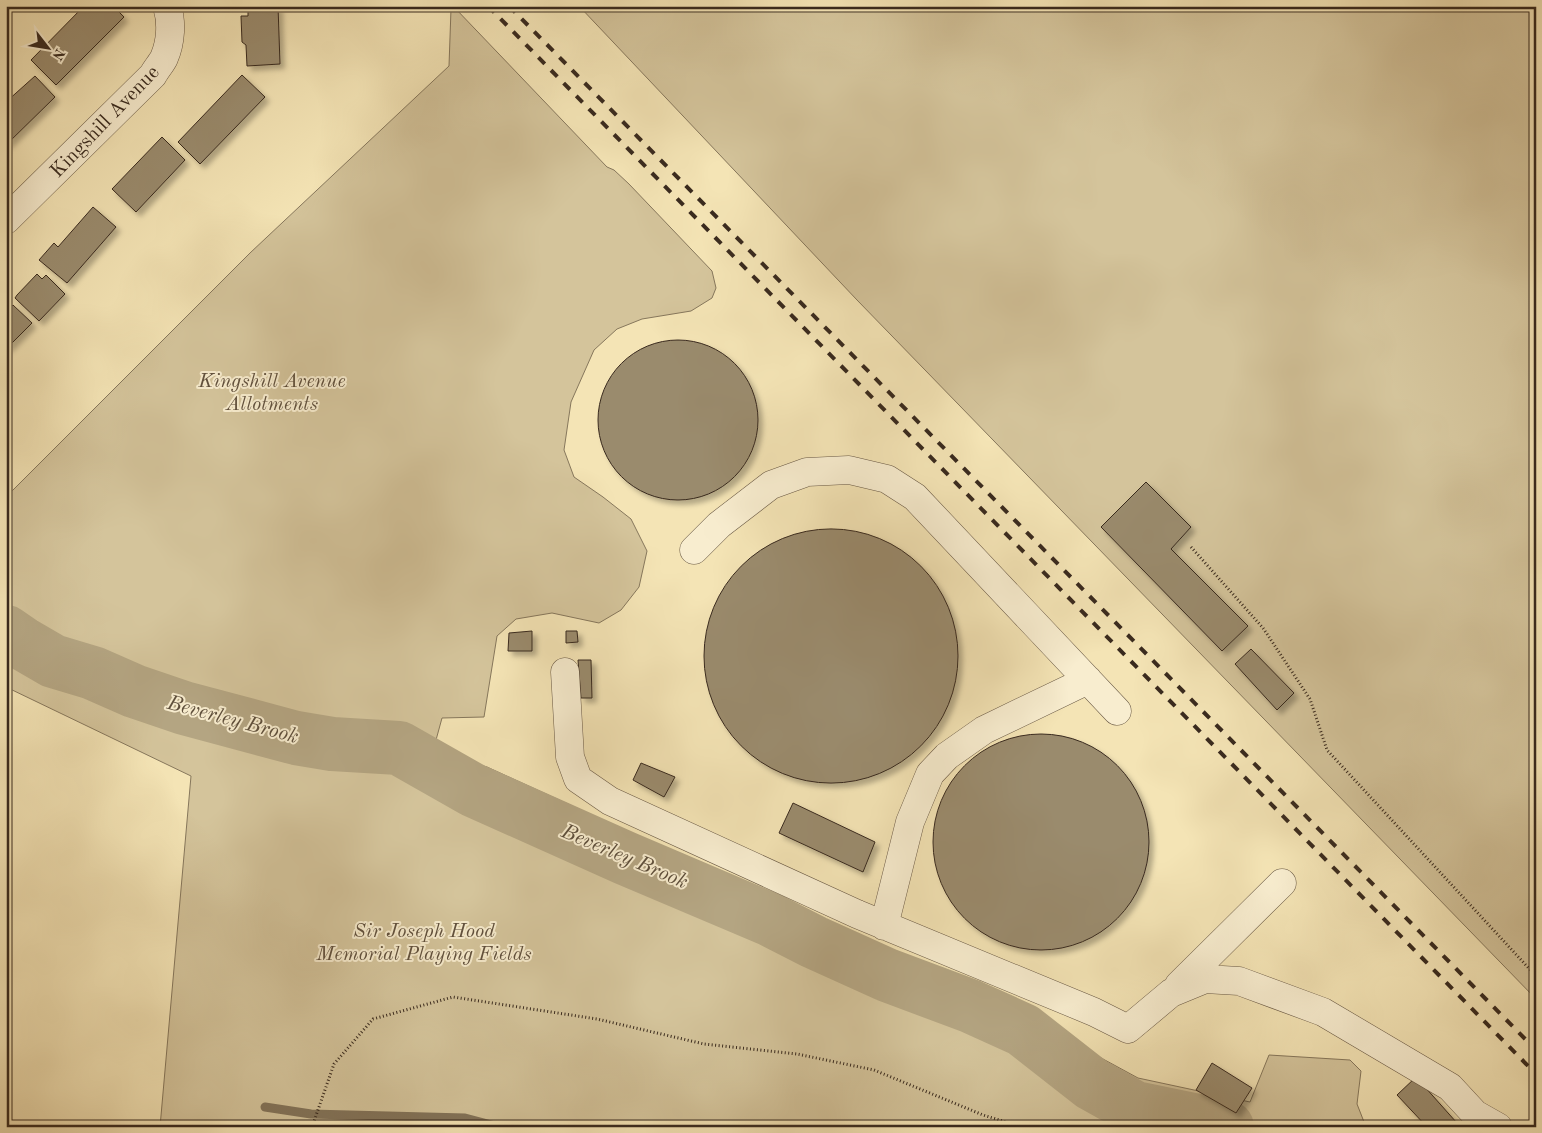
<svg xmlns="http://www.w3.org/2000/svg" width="1542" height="1133" font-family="'Old Standard TT',serif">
  <defs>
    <filter id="shadow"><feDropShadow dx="4.5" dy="4.5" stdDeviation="2.5" flood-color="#0004"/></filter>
  </defs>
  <rect width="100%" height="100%" fill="#f4e4b5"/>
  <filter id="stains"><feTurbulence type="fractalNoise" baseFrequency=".004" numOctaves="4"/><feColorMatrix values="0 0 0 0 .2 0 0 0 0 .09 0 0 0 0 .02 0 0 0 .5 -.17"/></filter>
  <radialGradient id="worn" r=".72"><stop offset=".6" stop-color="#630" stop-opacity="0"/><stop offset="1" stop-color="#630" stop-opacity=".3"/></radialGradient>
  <!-- green -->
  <path fill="#d4c49b" stroke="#86775c" d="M579 6H1536V999L857 300Z
    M454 7 607 167 614 170 629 184 712 271 716 288 712 298 691 311 642 319 617 329 594 350 571 402 564 450 574 477 603 497 631 519 647 551 639 587 621 610 599 623 552 613 516 619 497 636 484 717 442 718 433 751 487 767 848 932 1068 1040 1138 1078 1250 1102 1269 1055 1350 1060 1361 1071 1357 1104 1366 1127H160L191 776 6 687V497L250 253 449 66 451 9Z"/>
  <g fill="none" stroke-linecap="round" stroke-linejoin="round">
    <!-- stream -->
    <path stroke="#83745a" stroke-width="9" d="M265 1107 311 1114 465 1118 499 1127"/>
    <!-- river -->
    <path stroke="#b4a582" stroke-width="54" d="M6 632 22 643 53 661 93 673 134 691 184 708 296 738 332 744 399 748 473 790 625 858 771 920 814 942 887 975 970 1006 1023 1030 1092 1084 1135 1108 1227 1127"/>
  </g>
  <!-- building -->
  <path fill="#9a8b6d" stroke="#392a1e" filter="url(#shadow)" d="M84 6H113L124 17 56 85 31 60Z
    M248 6H278L280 64 247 66 246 45 242 42 241 16H248Z
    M242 75 265 97 200 164 178 142Z
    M35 76 55 97 6 145V102Z
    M162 137 185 160 136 212 112 189Z
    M93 207 116 227 67 283 39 260 54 243 58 247Z
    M37 274 42 279 46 275 65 294 39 321 15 298 17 295Z
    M13 305 32 323 6 349V308L7 311Z
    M598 420a80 80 0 1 1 160 0a80 80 0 1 1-160 0Z
    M1146 482 1191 527 1171 549 1248 626 1222 651 1101 527Z
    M704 656a127 127 0 1 1 254 0a127 127 0 1 1-254 0Z
    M532 631V651H508L509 633Z
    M566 631H577L578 642 566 643Z
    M1251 649 1294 693 1277 710 1235 664Z
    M578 660H591L592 698H581Z
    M933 842a108 108 0 1 1 216 0a108 108 0 1 1-216 0Z
    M641 763 675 777 664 797 633 780Z
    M793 803 875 842 863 872 779 833Z
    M1212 1063 1252 1088 1236 1113 1196 1090Z
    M1416 1077 1457 1123 1453 1127H1444L1439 1122 1434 1127H1427L1397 1095Z"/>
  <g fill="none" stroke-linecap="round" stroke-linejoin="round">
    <defs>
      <path id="minor" d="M6 220 153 75C156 69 161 64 164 58 171 42 172 22 167 6
        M694 550 719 525 771 485 807 472 849 470 887 479 915 497 1117 711
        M565 672 570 757 578 779 610 801 857 914 1094 1012 1128 1029 1171 993 1205 979 1239 981 1323 1012 1450 1087 1475 1114 1498 1127
        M884 926 910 822 930 774 947 756 984 730 1088 680
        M1179 985 1282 883"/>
    </defs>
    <!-- minor casing -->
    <use href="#minor" stroke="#685844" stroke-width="29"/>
    <!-- path -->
    <path stroke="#392a1e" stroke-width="3" stroke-dasharray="1 2.5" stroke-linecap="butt" d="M1191 547 1263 628 1310 699 1327 750 1536 976
      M312 1127 334 1064 373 1019 453 997 597 1019 704 1044 797 1054 874 1070 983 1115 1022 1127"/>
    <!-- minor -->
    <use href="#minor" stroke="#f8edcf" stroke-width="28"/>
    <!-- rail -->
    <path stroke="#392a1e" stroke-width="4" stroke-dasharray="9 9" stroke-linecap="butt" d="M488 6 1536 1074
      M509 6 1536 1050"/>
  </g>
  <g text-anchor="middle" stroke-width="4" stroke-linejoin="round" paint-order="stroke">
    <!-- street labels -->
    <g font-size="20" fill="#392a1e" stroke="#f8edcf">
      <text transform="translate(104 121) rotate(-46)" y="7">Kingshill Avenue</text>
    </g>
    <!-- park labels -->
    <g font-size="20" font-style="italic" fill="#60503d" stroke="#f8edcf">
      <text x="272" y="387">Kingshill Avenue<tspan x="272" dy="23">Allotments</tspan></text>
      <text x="424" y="937">Sir Joseph Hood<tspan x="424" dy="23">Memorial Playing Fields</tspan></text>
    </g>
    <!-- water labels -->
    <g font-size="21" font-style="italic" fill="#5e4f3c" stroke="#f8edcf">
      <text transform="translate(233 719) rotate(15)" y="7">Beverley Brook</text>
      <text transform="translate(625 856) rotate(23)" y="7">Beverley Brook</text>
    </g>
  </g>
  <!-- margin -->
  <rect width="1542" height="1133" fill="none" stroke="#f4e4b5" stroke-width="25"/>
  <rect x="8" y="8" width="1527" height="1118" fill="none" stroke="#392a1e" stroke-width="2.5"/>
  <rect x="12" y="12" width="1517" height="1108" fill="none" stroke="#392a1e"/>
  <!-- north arrow -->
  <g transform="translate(48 48) rotate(121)" stroke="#f8edcf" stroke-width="4" paint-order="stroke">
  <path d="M0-4L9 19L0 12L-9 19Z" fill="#392a1e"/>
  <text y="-8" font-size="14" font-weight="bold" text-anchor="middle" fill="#392a1e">N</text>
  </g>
  <rect width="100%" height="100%" filter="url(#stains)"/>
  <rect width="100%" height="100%" fill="url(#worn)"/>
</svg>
